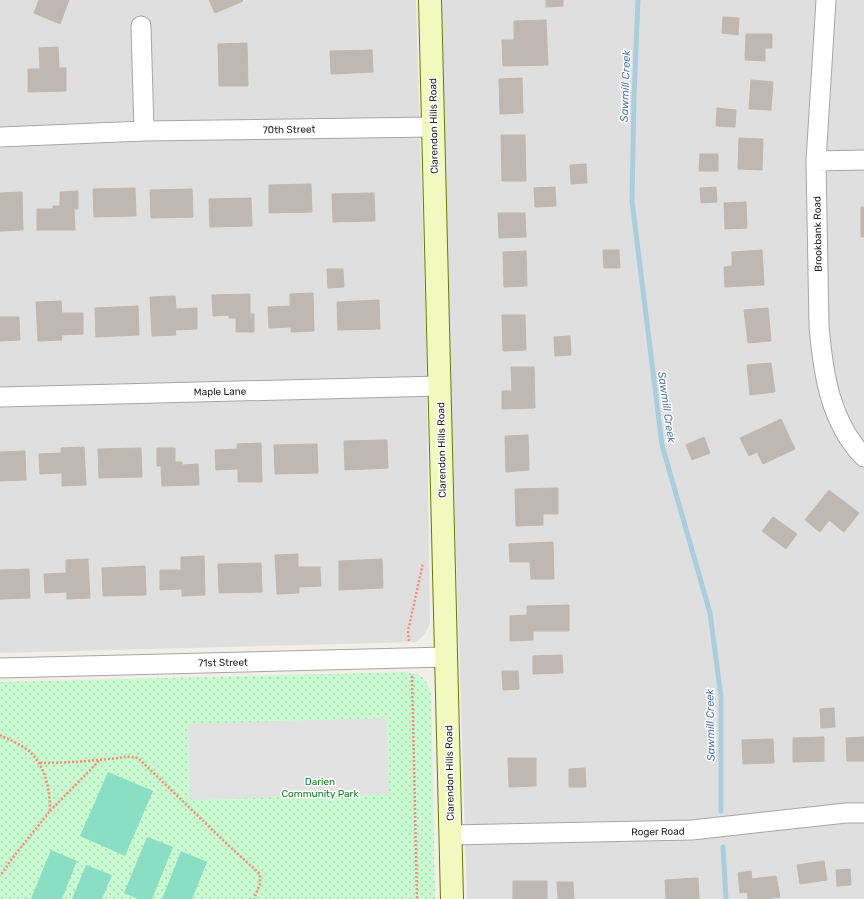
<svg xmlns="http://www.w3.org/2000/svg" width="864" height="899" font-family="Rubik,sans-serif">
  <defs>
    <pattern id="park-dots" width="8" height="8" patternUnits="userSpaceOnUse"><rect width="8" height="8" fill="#c8f9d0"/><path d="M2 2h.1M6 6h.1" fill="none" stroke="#acd5b2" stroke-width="1.8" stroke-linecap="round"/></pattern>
  </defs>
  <rect width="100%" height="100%" fill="#f2efe9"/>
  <!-- residential -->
  <path fill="#e0dfdf" d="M0 0H416L426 338 430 623 425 634 416 642 0 653Z
    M439 0H864V899H467L442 109Z"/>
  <!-- park -->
  <path fill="url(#park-dots)" d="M405 672C422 674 424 676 431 692L435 899H0V682Z"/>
  <!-- pitch -->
  <path fill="#89dec4" d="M108 772 153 791 125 856 80 836Z
    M147 837 173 847 152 899H138L124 893Z
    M51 850 77 861 62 899H31Z
    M181 851 207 862 192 899H162Z
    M86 865 112 875 102 899H72Z"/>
  <!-- parking -->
  <path fill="#e2e2e2" d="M387 718 389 794 190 800 188 724Z"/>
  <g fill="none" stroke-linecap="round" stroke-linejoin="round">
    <!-- stream -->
    <path stroke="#aacede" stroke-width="5" d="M638 0 634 97 632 201 662 445 710 613 721 697V811
      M723 847 726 899"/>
  </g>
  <!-- building -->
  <path fill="#bfb8b2" stroke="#c3b7ab" d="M39 0H69L60 24 34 13Z
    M209 0H242L243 1 215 13Z
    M546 0H563V6L546 7Z
    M723 17 739 18 738 35 722 33Z
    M546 20 548 65 503 66 502 40H514V21Z
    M746 34H772V48H765V61L745 60Z
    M247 43 248 86H219L218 44Z
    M58 47 59 68H66V91L28 92V69H40L39 48Z
    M372 50 373 72 331 74 330 51Z
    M522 78 523 113 500 114 499 79Z
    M751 80 773 82 771 110 749 109Z
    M717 108 736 110 735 127 716 126Z
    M501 135H525L526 181H502Z
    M739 138 763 139 762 170 738 169Z
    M700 154H718V171H699Z
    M586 164 587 183 571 184 570 165Z
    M311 184 312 212 269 213V185Z
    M555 187 556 206 535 207 534 188Z
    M716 187 717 202 701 203 700 188Z
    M135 188 136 216 94 217 93 189Z
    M192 189 193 217 151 218 150 190Z
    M78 191V209H74L75 230H37V209H53V206H60V192Z
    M22 192 23 230 0 231V193Z
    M374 193 375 221 333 222 332 194Z
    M251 198 252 226 210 227 209 199Z
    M746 202 747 228 725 229 724 203Z
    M861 207H864V237H861Z
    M498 213H525L526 237 499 238Z
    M603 250H619L620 268H604Z
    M762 250 764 285 725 287 724 267 732 266V252Z
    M526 251 527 286 504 287 503 252Z
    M327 269H343L344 287 328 288Z
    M313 293 314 331 291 332V327L269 328 268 307 290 306V294Z
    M250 294V314H254V332H236V318H229V315L213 316 212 295Z
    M175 296 176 309 197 308V329L175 330 176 335 152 336 150 297Z
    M379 300 380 329 338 330 337 302Z
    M61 301 62 313H83V334L61 335 62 340 38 341 36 302Z
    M138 306 139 335 96 337 95 308Z
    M768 308 771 341 748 343 744 310Z
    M502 315H525L526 350 503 351Z
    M0 317H19L20 340 0 341Z
    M570 336 571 355 555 356 554 337Z
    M771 363 775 392 750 395 747 365Z
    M511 367H534L535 408 502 409V391H512Z
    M781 419 795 449 763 464 757 452 749 456 740 438Z
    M528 435 529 470 506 472 505 436Z
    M704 437 710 453 692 460 686 445Z
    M387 440 388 468 345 470 344 441Z
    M261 443 262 482H238V469L216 470 215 450 237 449V444Z
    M317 444 318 473 275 474 274 445Z
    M84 447 86 485 62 486V473L40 474 39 454 61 453V448Z
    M141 448 142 477 99 478 98 449Z
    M157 448H175V462H182V465L198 464 199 485 162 486 161 466H157Z
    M25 451 26 480 0 481V452Z
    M558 488V514H543V525L516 526 515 489Z
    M829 490 859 513 844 532 829 520 820 532 805 520Z
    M773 517 797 534 786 549 762 531Z
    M553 542 554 579H531L530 562H510L509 544Z
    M298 554V567H320L321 586 299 587V593L277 594 275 555Z
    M204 556 205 595 182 596V589L160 590V570H181V557Z
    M88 559 90 598 67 599V592L45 593 44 574 66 573V560Z
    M382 559 383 588 339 590V561Z
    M261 563 262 592 219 593 218 564Z
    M145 566 146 595 103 596 102 568Z
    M29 569 30 598 0 599V570Z
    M569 605V631H533V640L510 641V616L527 615V606Z
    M562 655 563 673 533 674V656Z
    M502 671H518L519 689 503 690Z
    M834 708 835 727 821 728 820 709Z
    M824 737V761L793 762V738Z
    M864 737V761H847L846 738Z
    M773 739 774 763 743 764 742 740Z
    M508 758H536V786L509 787Z
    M585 768 586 787H569V769Z
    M824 861 827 880 800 884 797 865Z
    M850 869 851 885 837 886 836 870Z
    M751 871 752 879 776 876 780 897 763 899H748L747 892 740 893 738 873Z
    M698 878 699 899H666L665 880Z
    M513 881H547V899H513Z
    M557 882H573L574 899H558Z"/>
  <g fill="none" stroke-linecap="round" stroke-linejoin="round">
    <defs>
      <path id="street" d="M826 0 816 161 819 326C823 373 830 422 864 457
        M141 26 144 131
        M0 137 144 131 433 127
        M816 161 864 160
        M0 397 440 386
        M0 668 446 657
        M450 835 692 830 846 813H864"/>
      <path id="secondary" d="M430 0 452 899"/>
    </defs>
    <!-- street casing -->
    <use href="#street" stroke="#a6a6a6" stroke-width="21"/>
    <!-- secondary casing -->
    <use href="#secondary" stroke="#657a07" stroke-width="24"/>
    <!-- path -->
    <path stroke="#f88b73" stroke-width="2.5" stroke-dasharray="2 2" stroke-linecap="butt" d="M409 641 408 631 423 563
      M412 676 417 899
      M0 735C10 740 22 745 30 752 46 767 50 790 50 811L14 856 0 876
      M40 763C64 763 87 761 110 759 123 758 125 755 138 758L228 845 260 874V884L254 899
      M50 811 100 760"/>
    <!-- street -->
    <use href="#street" stroke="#fff" stroke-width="19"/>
    <!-- secondary -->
    <use href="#secondary" stroke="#f2f9bf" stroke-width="22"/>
  </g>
  <g text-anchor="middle" stroke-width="3" stroke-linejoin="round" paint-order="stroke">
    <!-- street labels -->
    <g font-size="10" fill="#222" stroke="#fff">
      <text transform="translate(433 126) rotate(-91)" y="4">Clarendon Hills Road</text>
      <text transform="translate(289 129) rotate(-1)" y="4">70th Street</text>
      <text transform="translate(817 234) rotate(-91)" y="4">Brookbank Road</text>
      <text transform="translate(220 391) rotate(-1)" y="4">Maple Lane</text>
      <text transform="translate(441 450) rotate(-91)" y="4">Clarendon Hills Road</text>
      <text transform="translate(223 662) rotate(-1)" y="4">71st Street</text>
      <text transform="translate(449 773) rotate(-91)" y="4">Clarendon Hills Road</text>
      <text transform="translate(658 831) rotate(-1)" y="4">Roger Road</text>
    </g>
    <!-- park labels -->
    <g font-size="10" fill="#0e8120" stroke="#fff">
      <text x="320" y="785">Darien<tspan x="320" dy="12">Community Park</tspan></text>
    </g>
    <!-- water labels -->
    <g font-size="11" font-style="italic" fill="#4e78b1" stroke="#fff">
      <text transform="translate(625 86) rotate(-88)" y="4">Sawmill Creek</text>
      <text transform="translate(667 407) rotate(82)" y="4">Sawmill Creek</text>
      <text transform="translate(710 725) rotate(-91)" y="4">Sawmill Creek</text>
    </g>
  </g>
</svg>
